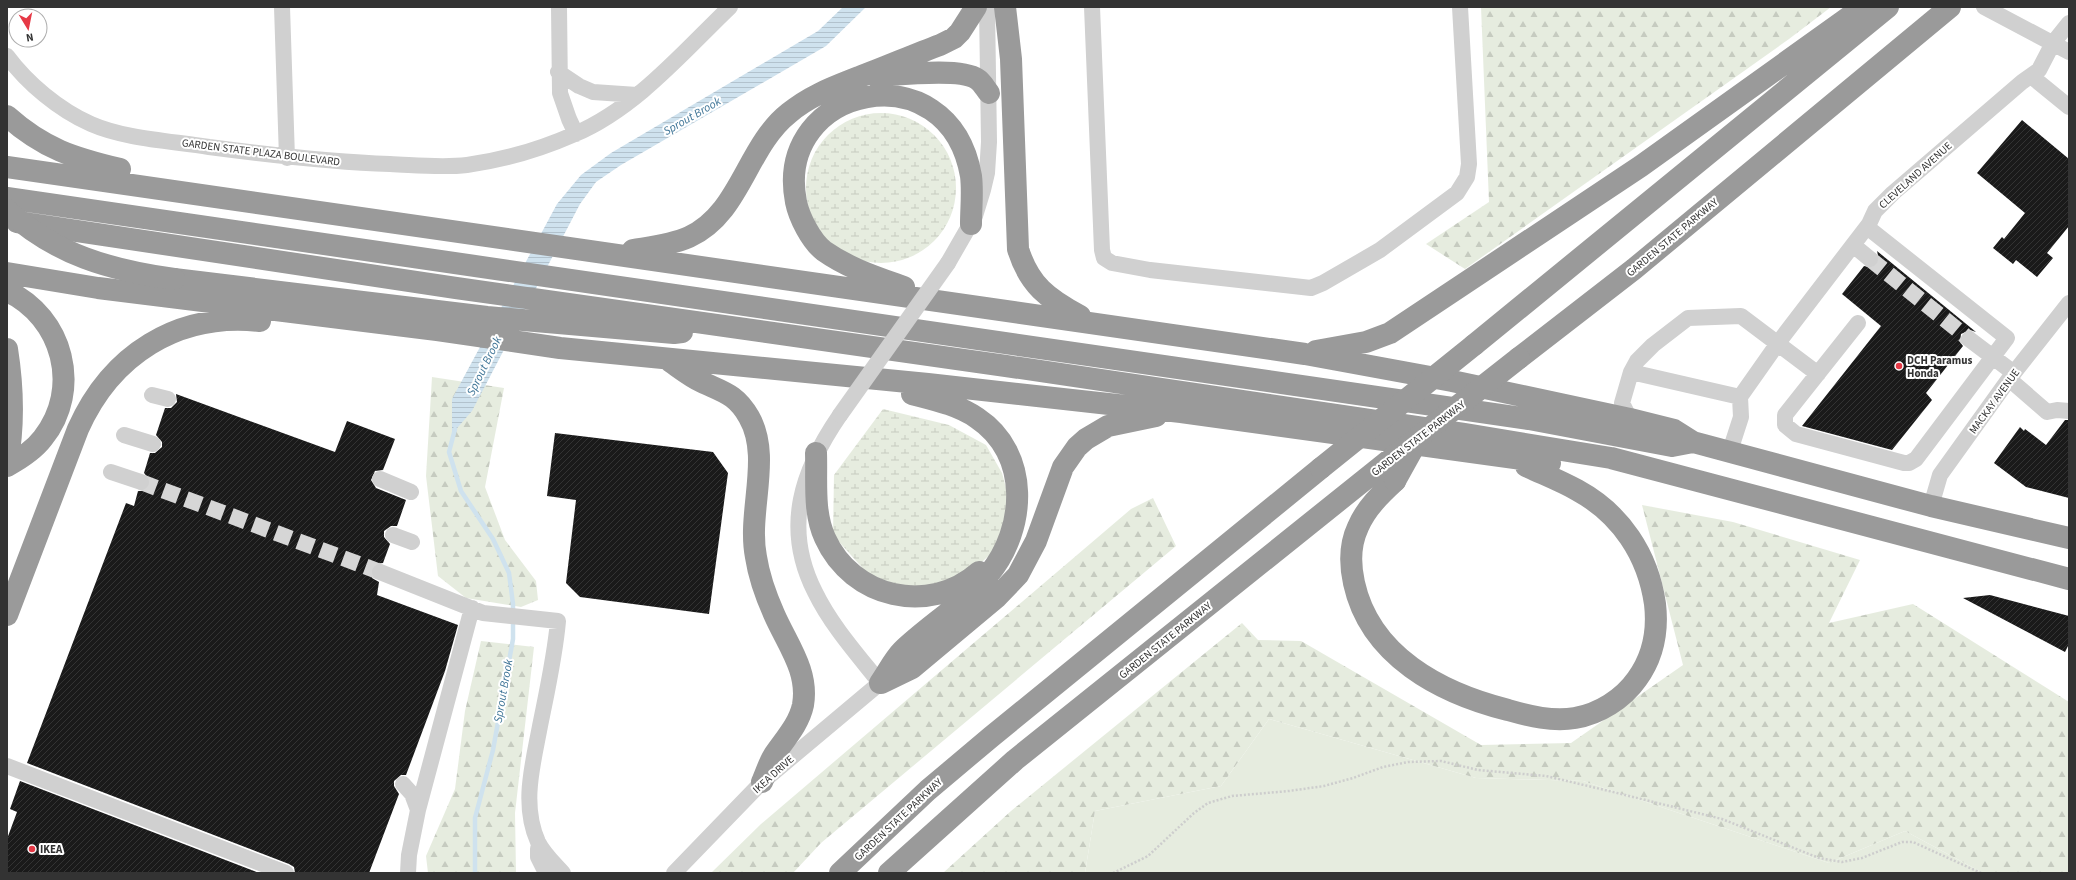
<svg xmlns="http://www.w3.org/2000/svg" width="2076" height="880" font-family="'Source Sans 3',sans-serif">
  <defs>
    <pattern id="forest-firs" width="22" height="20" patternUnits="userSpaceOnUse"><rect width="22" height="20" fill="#e6ecdf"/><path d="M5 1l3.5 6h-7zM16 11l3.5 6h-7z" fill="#c6cbc0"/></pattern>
    <pattern id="wetland-marsh" width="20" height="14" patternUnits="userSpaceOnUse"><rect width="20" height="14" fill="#e6ecdf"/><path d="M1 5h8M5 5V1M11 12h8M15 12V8" fill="none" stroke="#c6cbc0"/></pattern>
    <pattern id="water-rules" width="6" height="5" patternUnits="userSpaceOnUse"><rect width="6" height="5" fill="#cfe2ee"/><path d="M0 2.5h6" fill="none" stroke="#b2c2cd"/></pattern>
    <pattern id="building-hatch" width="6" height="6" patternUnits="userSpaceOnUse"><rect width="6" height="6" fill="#1a1a1a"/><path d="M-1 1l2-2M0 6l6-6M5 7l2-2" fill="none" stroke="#333"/></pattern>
  </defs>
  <rect width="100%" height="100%" fill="#fff"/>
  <!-- green -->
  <path fill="#e6ecdf" d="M1269 719 1476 778 1583 781 1829 863 1905 831 1983 873H1085L1095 811 1221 786Z"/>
  <!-- forest -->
  <path fill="url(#forest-firs)" d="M1481 7H1831L1789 39 1465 269 1426 244 1489 202Z
    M432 377 504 388 485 487 505 540 536 581 538 600 521 607 466 598 438 576 426 476Z
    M1153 498 1176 546 821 843 793 873H711L761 824 1131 509Z
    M1642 505 1733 522 1860 560 1829 623 1913 604 2069 702V873H1983L1905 831 1829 863 1583 781 1476 778 1269 719 1221 786 1095 811 1085 873H943L1011 811 1242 623 1258 640 1301 641 1481 745 1571 743 1683 665Z
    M481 641 534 647 515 813 516 873H428L426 856 455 789 465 711Z"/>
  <!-- wetland -->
  <path fill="url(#wetland-marsh)" d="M806 188a75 75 0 1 1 150 0a75 75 0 1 1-150 0Z
    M883 409 949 425 986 445 1002 473 1011 506 1002 544 965 577 911 591 867 573 833 535 834 475Z"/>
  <!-- water -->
  <path fill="url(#water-rules)" d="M843 7H866L826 46 621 165 596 182 580 204 472 411 452 434V399L557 204 581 175 611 153 818 31Z"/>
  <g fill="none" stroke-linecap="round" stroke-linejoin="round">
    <!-- stream -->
    <path stroke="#cfe2ee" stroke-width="4.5" d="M455 429 449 452 461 491 493 539 509 573 513 604V639L493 750 475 818V873"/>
  </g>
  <!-- building -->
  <path fill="url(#building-hatch)" d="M2022 120 2069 159V226L2047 253 2053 258 2037 277 2016 260 2013 264 1993 248 2002 237 2004 239 2025 213 1977 173Z
    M1877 251 1976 332 1970 330 1961 334 1960 342 1963 346 1926 393 1932 400 1892 450 1802 426 1881 326 1842 294 1864 266 1873 268 1878 265 1879 260Z
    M176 394 335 452 347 421 395 439 383 470 375 471 371 480 376 488 406 500 397 526H391L384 531V537L390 544 383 563 374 564 371 569 372 578 379 582 377 595 458 625 445 671 406 775H401L394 781V786L399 794 369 873H295L294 867 289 864 27 763 126 503 134 506 138 491H143L150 485V480L144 473 150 453H155L162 447V442L156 435 165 408H171L177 402Z
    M2065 420H2069V498L2026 487 1994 463 2020 427 2024 431 2025 429 2046 445Z
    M555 433 713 452 728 473 709 614 580 597 566 583 576 500 547 496Z
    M1990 595 2069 616V644L2065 652 1963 598Z
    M20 781 259 873H7V839L17 812 10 809Z"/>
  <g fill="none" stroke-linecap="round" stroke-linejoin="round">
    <!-- minor-tunnel -->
    <path stroke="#d6d6d6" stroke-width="16" stroke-dasharray="16 8" stroke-linecap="butt" d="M1870 259 1969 339
      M141 482 380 572"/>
    <!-- path -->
    <path stroke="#cdcdcd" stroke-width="2.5" stroke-dasharray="2 2" stroke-linecap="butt" d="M1113 873 1148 856 1194 813 1208 803 1232 796 1289 791 1324 786 1353 778 1383 767 1408 762 1441 761 1478 770 1546 776 1609 791 1722 819 1819 858 1842 862 1862 858 1902 842H1913L1981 873"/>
    <!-- minor -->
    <path stroke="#d0d0d0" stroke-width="16" d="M282 7 287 158
      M559 7 560 93 569 119 576 134
      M1092 7 1102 250 1104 258 1112 263 1150 270 1311 288 1323 283 1380 250 1457 193 1467 177 1469 164 1460 7
      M1984 7 2069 52
      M7 56C27 83 59 110 91 124 125 139 172 141 209 147 270 155 329 162 390 164 415 165 441 168 467 165 504 160 541 149 575 134 636 108 683 52 730 7
      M558 72 579 86 593 92 637 95
      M2031 76 2069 107
      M1853 245 1870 259
      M948 263 975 216 983 190 987 173 989 142 987 7
      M1858 323 1785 415V425L1796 434 1904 463H1909L1916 459 2007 338 1867 227
      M1969 339 2014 373
      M2009 379 2047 412 2057 410 2069 411
      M152 395 168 399
      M1740 397 1631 372 1637 361 1653 345 1688 318 1741 316 1818 374
      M1630 419 1622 403 1631 372
      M124 435 153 444
      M1730 451 1741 417 1740 397 1778 343 1869 224 1875 211 1893 193 2022 82 2039 70 2053 43 2069 23
      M111 472 141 482
      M380 479 411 492
      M1931 506 1940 475 2009 379 2069 303
      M393 535 412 542
      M380 572 483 613 558 621C555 656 547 691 540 726 533 764 521 804 538 842 544 854 554 863 563 873
      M7 766 286 873
      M403 784 412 794 418 810
      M538 849V857L546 873
      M408 873 409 855 418 810 472 608
      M674 873 762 782 880 683C857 654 831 625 815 592 782 527 802 470 840 415"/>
    <!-- highway -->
    <path stroke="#9a9a9a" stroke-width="22" d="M1005 7 1011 59 1018 249C1029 285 1048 299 1080 316
      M875 76C897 75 960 67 977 79 982 82 985 88 989 93
      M7 116C44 149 74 158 120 169
      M7 167 1305 354 1452 381 1630 419 1674 430 1693 442 1931 506 2069 538
      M7 198 1529 419 1672 446 1693 442
      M17 222 456 288 1006 366 1464 434 1611 458 2069 579
      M633 250C651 247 671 245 689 237 741 213 746 147 789 113 811 95 834 87 859 77 886 67 913 55 940 45L954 38 960 32 976 7
      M7 273 98 288 437 330 560 348 928 384 1181 412 1550 463
      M174 279 487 317 674 333 682 332
      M904 287C876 277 848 268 824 251 811 241 799 217 796 202 773 85 949 48 971 176 973 192 971 208 971 224
      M7 291C63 317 82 389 43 438 34 450 20 459 7 466
      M1474 345 1888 7
      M7 349C13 387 14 427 7 464
      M1316 351 1366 342 1390 333 1641 166 1863 7
      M1519 358 1634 269 1950 7
      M671 362C681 369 691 377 702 382 723 392 736 394 749 417 772 457 747 512 756 557 759 577 766 596 774 614 787 644 809 671 803 705 799 724 785 739 774 755 769 763 766 773 762 782
      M816 453C817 481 813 512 825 538 852 598 929 616 979 572
      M1395 481C1381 494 1366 508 1358 527 1350 544 1350 565 1354 583 1370 656 1440 693 1508 710 1529 716 1553 722 1575 718 1599 714 1623 699 1637 679 1653 657 1658 630 1655 604 1648 555 1621 514 1577 490 1561 481 1543 474 1526 466
      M7 615 78 429C111 355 177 312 260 321
      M880 683C887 673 894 659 902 651 930 624 965 604 989 574 1026 529 1031 454 977 418 958 405 935 400 912 394
      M881 683 912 668 997 597 1018 575 1036 541 1063 467 1077 447 1086 439 1108 426 1156 416
      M840 873 928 790 991 737 1321 468
      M889 873 1015 760 1393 457"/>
    <!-- minor-bridge -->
    <path stroke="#d0d0d0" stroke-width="16" d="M840 415 948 263"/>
    <!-- highway-bridge -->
    <path stroke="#9a9a9a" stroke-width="22" d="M7 210C56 255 110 270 174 279
      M1393 457 1519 358
      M1321 468 1474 345
      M1395 481 1415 445"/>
  </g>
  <!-- markers -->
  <g fill="#e63946" stroke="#fff" stroke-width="1.5">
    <circle cx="1899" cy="366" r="4"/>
    <circle cx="32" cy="849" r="4"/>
  </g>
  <g text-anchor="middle" stroke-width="4" stroke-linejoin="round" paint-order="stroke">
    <!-- street labels -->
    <g font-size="11" fill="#333" stroke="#fff">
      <text transform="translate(261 152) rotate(7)" y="4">GARDEN STATE PLAZA BOULEVARD</text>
      <text transform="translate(1915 175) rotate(-42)" y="4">CLEVELAND AVENUE</text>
      <text transform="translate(1672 237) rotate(-40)" y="4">GARDEN STATE PARKWAY</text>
      <text transform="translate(1994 401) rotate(-54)" y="4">MACKAY AVENUE</text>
      <text transform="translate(1418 438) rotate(-38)" y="4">GARDEN STATE PARKWAY</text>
      <text transform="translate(1165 640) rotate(-39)" y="4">GARDEN STATE PARKWAY</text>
      <text transform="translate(773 774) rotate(-42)" y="4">IKEA DRIVE</text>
      <text transform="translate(898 819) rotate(-43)" y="4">GARDEN STATE PARKWAY</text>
    </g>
    <!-- poi labels -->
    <g font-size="11" font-weight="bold" fill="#333" stroke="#fff" text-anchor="start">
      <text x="1907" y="364">DCH Paramus<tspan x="1907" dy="13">Honda</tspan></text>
      <text x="40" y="853">IKEA</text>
    </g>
    <!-- water labels -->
    <g font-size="12" font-style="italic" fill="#3f7597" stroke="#fff">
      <text transform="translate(692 116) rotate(-30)" y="4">Sprout Brook</text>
      <text transform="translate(484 366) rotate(-64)" y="4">Sprout Brook</text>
      <text transform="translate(503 691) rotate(-80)" y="4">Sprout Brook</text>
    </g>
  </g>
  <!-- border -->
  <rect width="2076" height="880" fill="none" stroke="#333333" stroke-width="16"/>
  <!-- north arrow -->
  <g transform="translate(28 28) rotate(170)"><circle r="19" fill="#ffffff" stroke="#adadad"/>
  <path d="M0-3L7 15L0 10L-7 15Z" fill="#e63946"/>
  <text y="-6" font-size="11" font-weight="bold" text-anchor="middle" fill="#333333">N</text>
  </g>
</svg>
